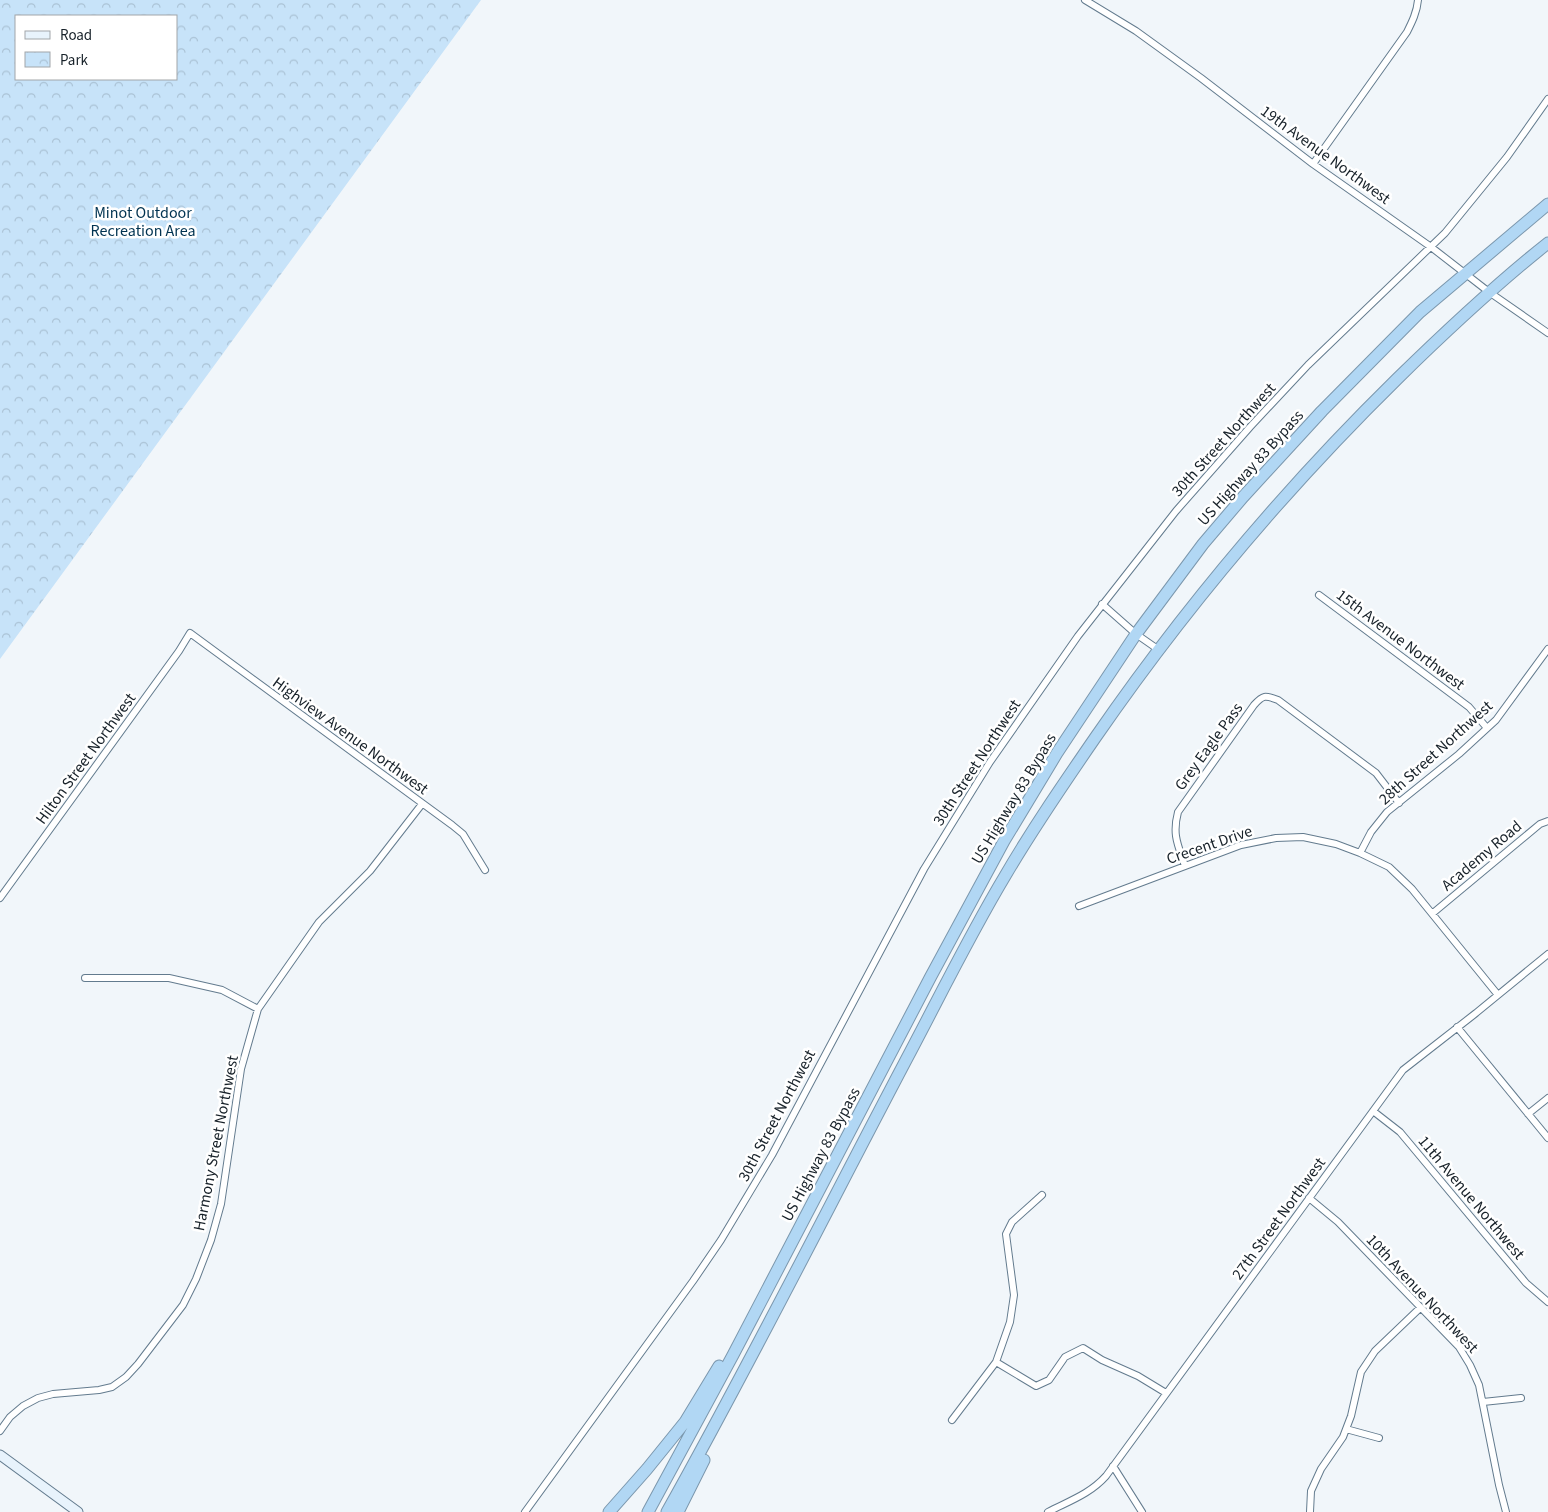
<svg xmlns="http://www.w3.org/2000/svg" width="1548" height="1512" font-family="'Source Sans 3',sans-serif">
  <defs>
    <pattern id="park-crowns" width="20" height="18" patternUnits="userSpaceOnUse" patternTransform="scale(1.25)"><rect width="20" height="18" fill="#c7e3f9"/><path d="M2 6a3 3 0 1 1 6 0M12 15a3 3 0 1 1 6 0" fill="none" stroke="#aac2d5"/></pattern>
  </defs>
  <rect width="100%" height="100%" fill="#f1f6fa"/>
  <!-- park -->
  <path fill="url(#park-crowns)" fill-rule="evenodd" d="M0 0H481L0 659ZM16 16H176V79H16Z"/>
  <g fill="none" stroke-linecap="round" stroke-linejoin="round">
    <defs>
      <path id="street" d="M1085 0 1136 31 1201 78 1313 164 1431 247 1489 292 1548 333
        M1313 164 1407 32C1412 22 1417 12 1418 0
        M1319 595 1469 707 1487 728
        M1102 604 1136 634 1159 650
        M1360 853 1371 832 1387 812 1459 754 1496 720 1548 649
        M1185 866C1178 845 1172 835 1178 812L1254 705C1263 695 1265 695 1278 700L1376 773 1399 803
        M0 898 179 651 190 633 452 825 463 834 485 870
        M1079 906 1241 845 1276 838 1303 837 1336 844 1360 853 1389 867 1412 889 1498 995
        M1433 913 1540 824 1548 821
        M85 978H169L222 990 258 1009
        M1457 1027 1548 1138
        M1373 1111 1400 1132 1526 1283 1548 1302
        M1528 1114 1548 1098
        M1309 1198 1338 1222 1459 1347 1470 1365 1479 1385 1499 1485 1506 1512
        M996 1362 1010 1322 1014 1295 1006 1234 1012 1222 1042 1195
        M1483 1402 1521 1398
        M952 1420 996 1362 1036 1386 1049 1380 1065 1357 1083 1348 1102 1360 1138 1376 1166 1393
        M1346 1429 1379 1438
        M0 1431 10 1417 23 1406 38 1398 53 1394 99 1390 112 1387 126 1377 138 1364 183 1305 196 1279 211 1240 221 1204 241 1069 258 1009 319 922 370 871 422 804
        M1113 1466 1142 1512
        M525 1512 693 1281 721 1240 772 1155 924 869 990 762 1078 636 1176 511 1250 427 1308 365 1445 233 1507 157 1548 99
        M1048 1512C1069 1501 1090 1494 1106 1476L1403 1070 1476 1013 1548 954
        M1310 1512 1311 1491 1321 1469 1343 1437 1351 1416 1361 1372 1375 1351 1420 1308"/>
      <path id="secondary" d="M0 1455 78 1512"/>
      <path id="highway" d="M609 1512 647 1469 685 1422 719 1366
        M648 1512 733 1355 930 978 1004 841 1057 753 1136 634 1203 544 1243 497 1322 411 1420 312 1548 204
        M667 1512C750 1364 826 1212 905 1062 938 1000 969 936 1005 876 1033 828 1064 783 1095 738 1184 609 1285 489 1397 379 1446 331 1495 285 1548 243
        M678 1512 704 1460"/>
    </defs>
    <!-- street casing -->
    <use href="#street" stroke="#637b8e" stroke-width="8"/>
    <!-- secondary casing -->
    <use href="#secondary" stroke="#637b8e" stroke-width="11"/>
    <!-- highway casing -->
    <use href="#highway" stroke="#7b97ad" stroke-width="13"/>
    <!-- street -->
    <use href="#street" stroke="#fff" stroke-width="6"/>
    <!-- secondary -->
    <use href="#secondary" stroke="#e8f3fc" stroke-width="9"/>
    <!-- highway -->
    <use href="#highway" stroke="#b1d7f4" stroke-width="11"/>
  </g>
  <g text-anchor="middle" stroke-width="5" stroke-linejoin="round" paint-order="stroke">
    <!-- street labels -->
    <g font-size="16" fill="#172129" stroke="#fff">
      <text transform="translate(1326 154) rotate(36)" y="6">19th Avenue Northwest</text>
      <text transform="translate(1223 439) rotate(-48)" y="6">30th Street Northwest</text>
      <text transform="translate(1250 467) rotate(-48)" y="6">US Highway 83 Bypass</text>
      <text transform="translate(1401 639) rotate(37)" y="6">15th Avenue Northwest</text>
      <text transform="translate(351 735) rotate(36)" y="6">Highview Avenue Northwest</text>
      <text transform="translate(1208 746) rotate(-54)" y="6">Grey Eagle Pass</text>
      <text transform="translate(1435 752) rotate(-42)" y="6">28th Street Northwest</text>
      <text transform="translate(85 758) rotate(-54)" y="6">Hilton Street Northwest</text>
      <text transform="translate(976 762) rotate(-57)" y="6">30th Street Northwest</text>
      <text transform="translate(1013 798) rotate(-59)" y="6">US Highway 83 Bypass</text>
      <text transform="translate(1209 844) rotate(-19)" y="6">Crecent Drive</text>
      <text transform="translate(1481 855) rotate(-40)" y="6">Academy Road</text>
      <text transform="translate(776 1115) rotate(-62)" y="6">30th Street Northwest</text>
      <text transform="translate(215 1143) rotate(-79)" y="6">Harmony Street Northwest</text>
      <text transform="translate(820 1154) rotate(-62)" y="6">US Highway 83 Bypass</text>
      <text transform="translate(1472 1197) rotate(50)" y="6">11th Avenue Northwest</text>
      <text transform="translate(1278 1218) rotate(-54)" y="6">27th Street Northwest</text>
      <text transform="translate(1423 1293) rotate(47)" y="6">10th Avenue Northwest</text>
    </g>
    <!-- park labels -->
    <g font-size="16" fill="#013351" stroke="#fff">
      <text x="143" y="218">Minot Outdoor<tspan x="143" dy="18">Recreation Area</tspan></text>
    </g>
  </g>
  <!-- legend -->
  <rect x="15" y="15" width="162" height="65" fill="#ffffff" stroke="#a2a6a9"/>
  <rect x="25" y="31" width="25" height="8" fill="#e8f3fc" stroke="#a2a6a9"/>
  <text x="60" y="40" font-size="15" fill="#172129">Road</text>
  <rect x="25" y="52" width="25" height="15" fill="url(#park-crowns)" stroke="#a2a6a9"/>
  <text x="60" y="65" font-size="15" fill="#172129">Park</text>
</svg>
